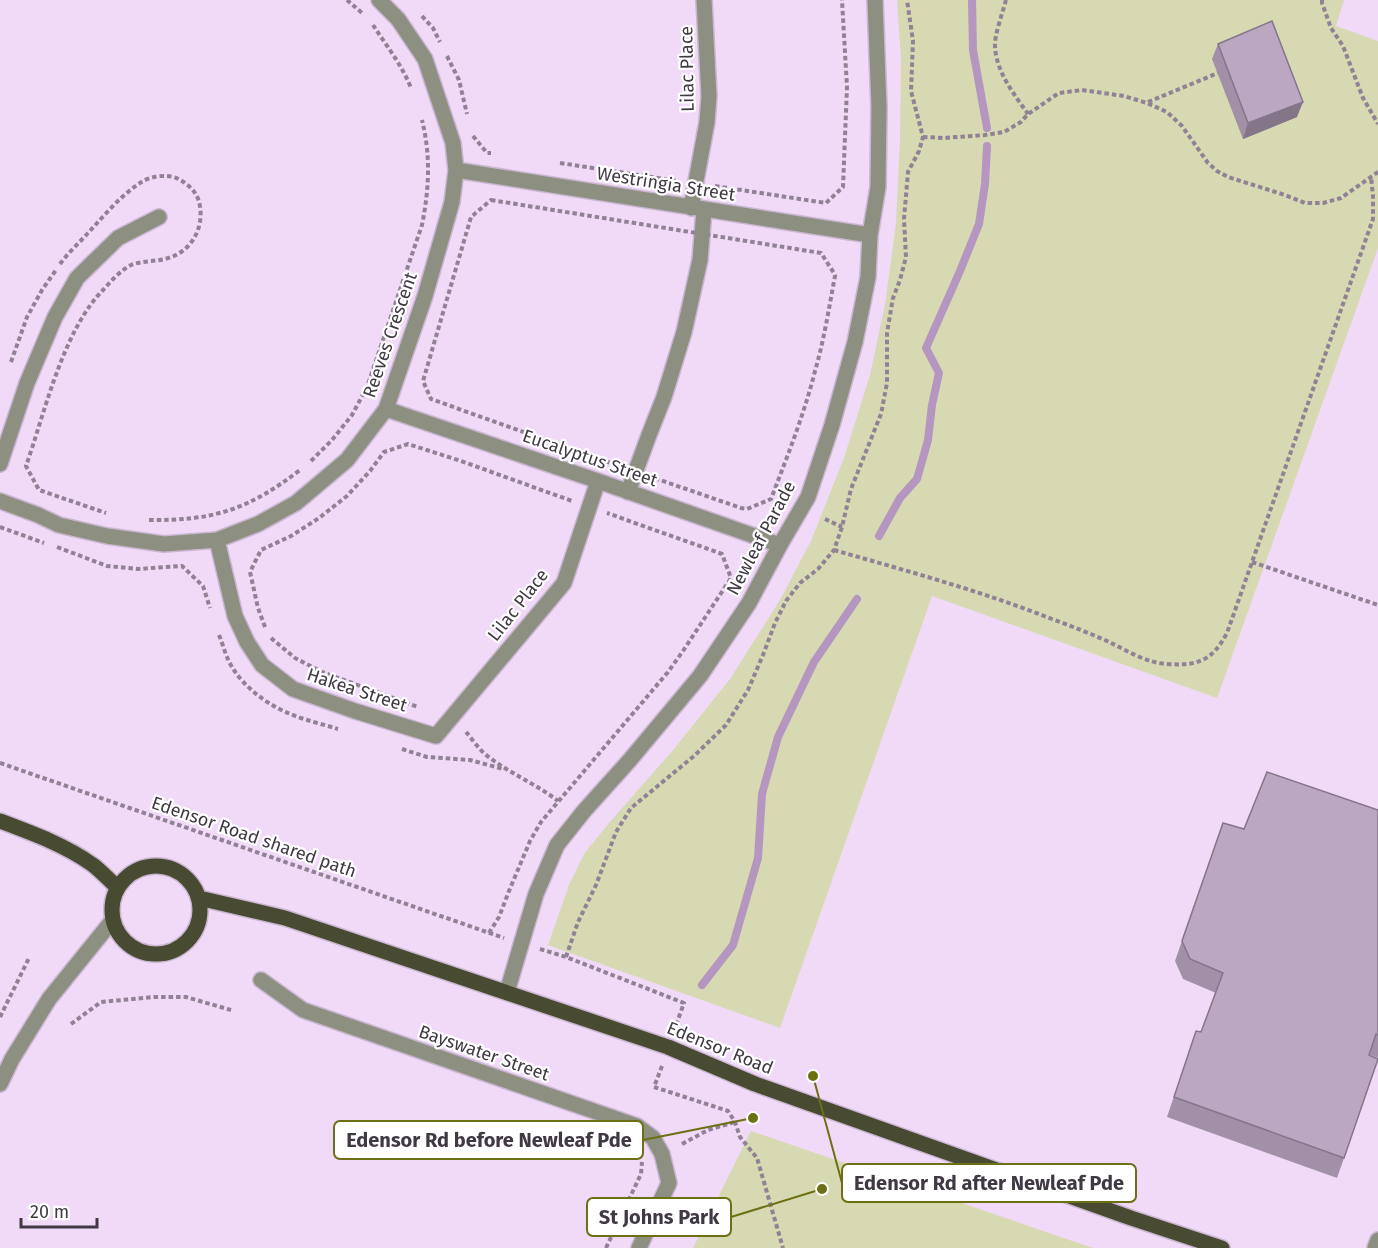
<svg xmlns="http://www.w3.org/2000/svg" width="1378" height="1248" font-family="'Fira Sans',sans-serif">
  <rect width="100%" height="100%" fill="#f0daf8"/>
  <!-- green -->
  <path fill="#d6d9b1" d="M897 0H1344L1336 26 1378 41V248L1217 698 932 596 780 1028 548 945 569 885 584 854 609 823 674 749 730 679 780 600 811 541 844 458 870 375 885 305 896 223 900 140 901 60Z
    M751 1131 1093 1248H693Z"/>
  <g fill="none" stroke-linecap="round" stroke-linejoin="round">
    <!-- stream -->
    <path stroke="#b596c0" stroke-width="8" d="M972 0 973 50 987 128
      M879 536 900 498 917 479 928 440 932 405 939 373 926 348 960 271 979 224 985 184 987 146
      M702 985 733 945 758 858 762 794 778 737 814 662 857 599"/>
    <defs>
      <path id="minor" d="M456 170 870 235
        M691 208 707 122 709 96 704 0
        M386 409 598 481 780 545
        M0 464 27 383 55 317 77 278 118 238 159 217
        M628 492 649 435 664 397 684 332 700 260 704 210
        M0 501 38 515 59 525 107 536 164 544 217 540 258 524 296 503 347 460 386 409 425 296 452 202 456 170 453 143 425 59 398 19 379 0
        M217 540 235 616 247 642 262 665 293 689 355 711 436 736 564 583 598 481
        M261 980 303 1010 637 1126 653 1138 662 1154 669 1183 639 1248
        M507 992 536 894 557 845 584 811 629 761 700 676 749 603 780 545 808 497 832 425 855 342 868 277 870 235 878 187 879 107 875 0
        M0 1084 12 1059 49 999 112 921
        M1375 1248 1378 1240"/>
      <path id="major" d="M0 821C32 833 65 845 93 865 101 871 109 880 117 887
        M112 910a44 44 0 1 1 88 0a44 44 0 1 1-88 0Z
        M199 898 285 918 668 1047 755 1084 1131 1218 1222 1248"/>
    </defs>
    <!-- minor casing -->
    <use href="#minor" stroke="#c9b6d0" stroke-width="18"/>
    <!-- major casing -->
    <use href="#major" stroke="#c9b6d0" stroke-width="18"/>
    <!-- path -->
    <path stroke="#908195" stroke-width="4" stroke-dasharray="4.5 3" stroke-linecap="butt" d="M347 0 362 13
      M1006 0C1003 11 994 37 995 46 996 72 1014 94 1028 114
      M1322 0V3L1331 28 1343 46 1363 98 1378 124
      M422 16 433 28 440 42
      M373 25C386 45 402 65 411 88
      M447 56 459 80 467 114
      M1148 102 1218 73
      M473 136 487 153H491
      M923 137 944 138 985 135 1004 132 1021 122 1028 114 1059 93 1082 90 1124 96 1147 103 1167 112 1182 126 1208 163 1217 171 1228 177 1285 195 1305 203H1323L1341 198 1378 172
      M560 163 678 181
      M715 186 826 203 843 187 847 87 842 0
      M491 200 821 253 834 273 835 276C829 308 824 340 815 371 804 415 787 457 771 499L747 509 741 508 585 454 431 399 423 381 471 217Z
      M60 264C68 253 79 243 88 233 104 216 120 196 140 183 151 175 171 173 182 181 190 186 197 193 199 202 205 224 194 249 171 257 159 262 144 260 131 265 121 270 111 281 104 289 63 330 45 412 26 466L39 490 106 513
      M11 362 27 317 42 290 56 270
      M311 461 332 440 352 415 367 387 422 225C429 190 431 156 422 120
      M825 519 842 527
      M149 520C214 521 249 509 300 470
      M0 527 44 543
      M57 547 107 566 138 569 182 566 203 586 210 608
      M834 550C907 571 981 591 1052 619 1071 626 1089 633 1107 641 1126 650 1146 663 1167 664 1198 666 1212 661 1227 633L1373 219V196L1371 177
      M1252 562 1378 605
      M265 627 258 608 250 572 261 550 291 536 319 518 347 496 370 471 384 452 408 444 461 461 572 501
      M219 635C222 642 224 650 227 657 237 682 264 703 288 713 304 720 322 724 338 729
      M271 638 295 658 322 672 418 707
      M466 732C472 739 478 748 485 754 508 773 535 783 558 801
      M402 749 427 757 470 760 503 769
      M0 763 504 938
      M489 933 499 917 509 891 530 841 541 822 668 672 683 651 731 578 722 554 607 513
      M540 949 566 957 684 1003 675 1028
      M566 957 578 922 596 885 616 832 631 808 694 756 726 725 748 690 763 655 775 623 786 601 800 583 818 569 834 550 842 527 851 489 881 414 887 383V333L893 298 900 280 906 257 904 219 908 172 919 151 923 137 911 91 913 41 907 0
      M0 1017 29 958
      M71 1024 101 1002 154 997H186L231 1010
      M662 1066 654 1087 728 1111 735 1122 740 1137 757 1158 783 1248
      M682 1144 708 1130 735 1122
      M606 1248 641 1174 642 1162"/>
    <!-- minor -->
    <use href="#minor" stroke="#8d8f80" stroke-width="15"/>
    <!-- major -->
    <use href="#major" stroke="#494a32" stroke-width="15"/>
  </g>
  <!-- wall -->
  <path fill="#a290a8" d="M1218 44 1297 117 1243 139 1212 59Z
    M1378 810V1058L1369 1054 1344 1158 1337 1178 1167 1117 1196 1031 1201 1032 1216 993 1183 979 1175 961 1223 823 1244 829Z"/>
  <!-- shaded-wall -->
  <path fill="#847588" d="M1303 102 1297 117 1243 139 1248 123Z"/>
  <!-- building -->
  <path fill="#bca7c3" stroke="#847588" stroke-width="1.5" d="M1272 21 1303 102 1248 123 1218 44Z
    M1267 772 1378 810V1035L1376 1034 1369 1055 1378 1059 1344 1158 1174 1097 1196 1031 1201 1032 1223 973 1190 959 1182 941 1223 823 1244 829Z"/>
  <g text-anchor="middle" stroke-width="4.5" stroke-linejoin="round" paint-order="stroke">
    <!-- street labels -->
    <g font-size="18" fill="#403843" stroke="#fff">
      <text transform="translate(687 69) rotate(-91)" y="6">Lilac Place</text>
      <text transform="translate(666 184) rotate(9)" y="6">Westringia Street</text>
      <text transform="translate(390 335) rotate(-71)" y="6">Reeves Crescent</text>
      <text transform="translate(590 458) rotate(19)" y="6">Eucalyptus Street</text>
      <text transform="translate(761 538) rotate(-62)" y="6">Newleaf Parade</text>
      <text transform="translate(518 605) rotate(-52)" y="6">Lilac Place</text>
      <text transform="translate(357 690) rotate(18)" y="6">Hakea Street</text>
      <text transform="translate(254 837) rotate(19)" y="6">Edensor Road shared path</text>
      <text transform="translate(720 1048) rotate(22)" y="6">Edensor Road</text>
      <text transform="translate(484 1053) rotate(19)" y="6">Bayswater Street</text>
    </g>
  </g>
  <!-- callouts -->
  <path fill="none" stroke="#6d6f14" stroke-width="2" d="M753 1118L643 1140M813 1076L842 1183M822 1189L731 1217"/>
  <g fill="#6d6f14" stroke="#fff" stroke-width="2">
    <circle cx="753" cy="1118" r="6"/>
    <circle cx="813" cy="1076" r="6"/>
    <circle cx="822" cy="1189" r="6"/>
  </g>
  <g fill="#fff" stroke="#6d6f14" stroke-width="2">
    <rect x="334" y="1121" width="309" height="38" rx="6"/>
    <rect x="842" y="1164" width="294" height="38" rx="6"/>
    <rect x="587" y="1198" width="144" height="38" rx="6"/>
  </g>
  <g font-size="20" text-anchor="middle" font-weight="bold" fill="#403843">
    <text x="489" y="1147">Edensor Rd before Newleaf Pde</text>
    <text x="989" y="1190">Edensor Rd after Newleaf Pde</text>
    <text x="659" y="1224">St Johns Park</text>
  </g>
  <!-- scale -->
  <path d="M21 1218v9h76v-9" fill="none" stroke="#403843" stroke-width="3"/>
  <text x="30" y="1218" font-size="18" fill="#403843" stroke="#ffffff" stroke-width="4.5" paint-order="stroke">20 m</text>
</svg>
